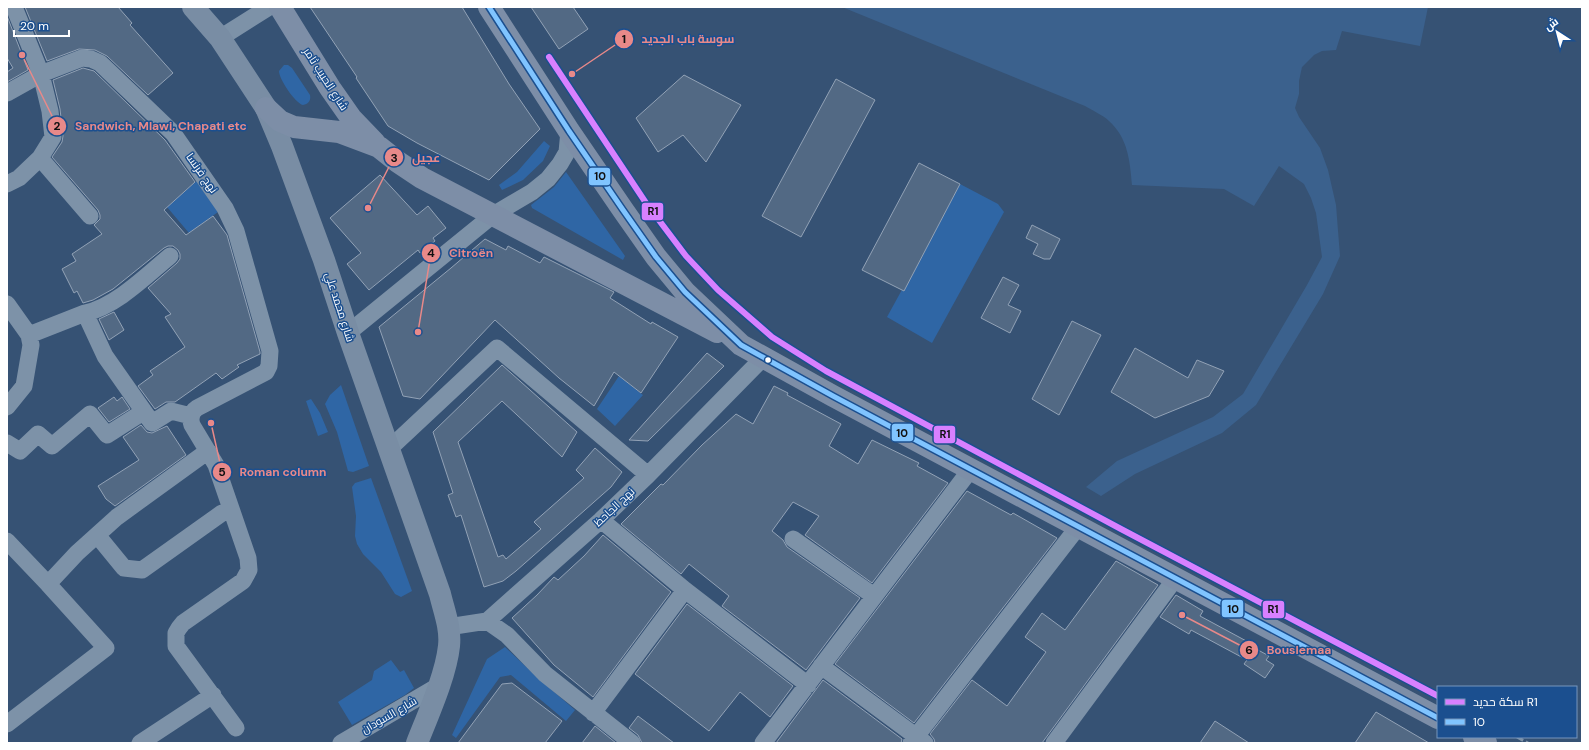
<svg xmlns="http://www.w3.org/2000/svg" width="1589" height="750" font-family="'DM Sans',Cairo,sans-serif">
  <rect width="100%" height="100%" fill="#365274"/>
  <!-- green -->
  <path fill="#2f66a5" d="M284 65H288L292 68 310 95C311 100 309 104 303 105 295 103 279 79 279 71Z
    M544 141 550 146 543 161 523 180 502 190 499 185 517 172Z
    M566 172 625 256 623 260 532 208 531 205 554 187Z
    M199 179 218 212 189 233 167 207Z
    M960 184 998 204 1004 212 932 343 887 317Z
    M619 376 643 395 615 426 597 409Z
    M341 385 369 466 353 472 348 471 337 432 325 404 330 395Z
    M311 399 320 413 328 432 318 436 306 401Z
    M371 478 412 591 401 597 395 594 381 572 363 554 357 544 355 536 356 516 352 487 355 483Z
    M505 647 538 678 575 710 566 721 511 675 500 677 456 738 452 735 487 659Z
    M391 660 400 672 404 670 414 688 405 695 352 725 338 702 372 680 374 671Z"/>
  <!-- water -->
  <path fill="#3b618d" d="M842 7H1428L1420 46 1342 31 1336 50 1322 51 1314 55 1302 67 1299 81V94L1295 108 1299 117 1320 148 1328 170 1336 205 1340 256 1323 294 1256 405 1222 433 1135 474 1101 496 1086 487 1117 461 1213 417 1243 394 1307 285 1322 257 1316 213 1311 198 1304 184 1279 166 1254 206 1224 189 1132 185C1130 161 1128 138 1109 121 1103 115 1093 111 1085 106Z"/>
  <!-- building -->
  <path fill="#526984" stroke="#92a2b6" d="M25 7H118L132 23 130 25 173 73 148 95 107 56 95 50 79 49 47 61Z
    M310 7H462L509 84 540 129 489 180 417 143 388 126 356 78 357 77Z
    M531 7H573L588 29 559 49Z
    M7 16 28 70 7 82V72L13 68 7 58Z
    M83 68 94 71 165 140 195 182 164 210 186 235 213 216 227 235 260 352V354L237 365 239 367 222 379 216 373 175 402H166L155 409 138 386 153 375 150 371 185 347 165 317 171 314 148 288 177 263 180 259V254L178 250 173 246H168L164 248 113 289 93 300 83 303 77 291 74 293 62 269 76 261 72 254 102 234 94 225 100 219V215L98 210 52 157 62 142 63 136 60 109 53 80Z
    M684 75 741 105 706 162 683 135 658 152 636 118Z
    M836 79 875 100 801 237 762 216Z
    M919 163 960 184 904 291 862 270Z
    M380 175 417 215 428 206 446 228 433 238 435 241 420 253 418 250 369 290 347 264 361 253 330 218Z
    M1032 225 1060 239 1050 259H1044L1033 254 1038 244 1026 238Z
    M485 239 506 250 508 246 540 263 544 257 614 292 610 298 651 324 652 322 678 337 641 393 614 372 594 406 559 378 495 320 420 399 403 396 379 327 451 268Z
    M1003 277 1019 285 1008 305 1021 311 1010 333 981 318Z
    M114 312 124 330 109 340 99 319Z
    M1072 321 1101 335 1059 415 1032 399Z
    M1135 348 1188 378 1197 360 1224 371 1209 396 1155 418 1111 392Z
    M707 353 724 366 648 441 629 440Z
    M502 365 577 432 562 457 502 401 458 442 498 557 503 555 506 559 541 529 534 522 584 478 576 470 595 448 622 472 611 487 516 571 503 581 484 587 461 515 456 517 448 495 453 493 433 432Z
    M774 386 788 393 787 395 841 424 829 446 858 464 872 440 919 463 917 466 948 483 872 583 805 535 819 516 793 502 772 531 783 540 787 547 860 598 806 670 722 606 729 596 689 564 681 574 621 524 661 484 663 485 702 445 736 414 753 424Z
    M114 397 117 401 122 397 130 409 109 422 98 408Z
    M141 425 147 432 152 433 167 426 186 455 115 506 106 499 98 486 139 460 123 437Z
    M967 491 1011 515 1013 513 1057 538 914 723 835 664Z
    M603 535 671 592 593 697 554 665 512 618 537 595 554 577 558 580 584 556Z
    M1116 561 1158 585 1042 743H935L934 739 930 734 972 680 1007 706 1046 652 1025 637 1042 613 1065 630Z
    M1176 595 1203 611 1200 616 1250 643 1249 645 1269 656 1266 660 1274 665 1265 678 1244 664 1247 660 1191 630 1189 634 1160 617Z
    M687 604 793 686 770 717 740 692 709 731 635 674Z
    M823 680 902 739 901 743H776Z
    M512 683 562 721 545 743H458L502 684Z
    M1376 712 1429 743H1355Z
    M638 716 674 743H642L638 735 629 728Z
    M1215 721 1249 743H1200Z
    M595 726 616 743H582Z"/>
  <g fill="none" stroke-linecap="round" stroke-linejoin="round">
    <!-- street -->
    <path stroke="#7d92a8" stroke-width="17" d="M14 7 41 74 82 58 91 59 100 63 173 133 225 208 236 231 270 351 269 366 266 372 197 408C191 412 190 419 192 425L216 465 248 558 249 570 243 581 183 623 179 628 176 633V646L236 728
      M220 38 269 7
      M7 93 41 74 50 111 53 137 40 158 19 178 7 184
      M40 158 90 216
      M7 304 29 335 31 345 24 386 7 407
      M85 313 105 356 152 423 171 411 191 416
      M348 333 493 215 532 192 548 179 560 164 567 152 569 131
      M29 335 85 313C115 307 146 276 170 256
      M7 443 20 451 38 434 52 446 90 414 107 435 143 412
      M389 449 497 348 648 475
      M601 520 685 590 808 685
      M97 535 124 568 142 570 222 513
      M793 539 874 596
      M7 541 48 584 106 648 7 724
      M48 584 77 553 117 517 208 451
      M487 621 507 635 545 674 632 743
      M448 627 487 621 601 520 648 475 763 358
      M821 666 925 743
      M593 713 685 590
      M140 743 213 695
      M341 743 438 686
      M763 743 971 469
      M911 743 1078 527
      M1054 743 1175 579"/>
    <!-- secondary -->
    <path stroke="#798da4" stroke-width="22" d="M193 7 220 38 266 108 282 146 324 260 348 333 440 594C444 611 451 628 449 646 446 675 428 715 417 743"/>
    <!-- primary -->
    <path stroke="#7d8ea7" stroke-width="22" d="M280 7 330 88 351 118 375 143
      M489 7 569 131 623 210 656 257 685 292 741 345 833 396 1438 718
      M266 108 280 121 294 127 339 132 379 147 398 162 422 178 717 332
      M1474 737 1486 743"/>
    <!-- rail -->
    <path stroke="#7e92a7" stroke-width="3" stroke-dasharray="7 3" stroke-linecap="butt" d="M549 57 646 203 686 256 718 290 772 337 826 371 1121 529 1438 696
      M1517 737 1528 743"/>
    <defs>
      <path id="bus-1" d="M489 7 569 131 623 210 656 257 685 292 741 345 833 396 1438 718"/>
    </defs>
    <!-- bus-1 casing -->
    <use href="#bus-1" stroke="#1b4f8f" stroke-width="8"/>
    <!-- bus-1 -->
    <use href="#bus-1" stroke="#80c4ff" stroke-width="5"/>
    <defs>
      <path id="rail-1" d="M549 57 646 203 686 256 718 290 772 337 826 371 1121 529 1438 696"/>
    </defs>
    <!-- rail-1 casing -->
    <use href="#rail-1" stroke="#1b4f8f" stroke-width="9"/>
    <!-- rail-1 -->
    <use href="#rail-1" stroke="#d880ff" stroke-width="6"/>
  </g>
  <!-- markers -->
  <circle fill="#fff" stroke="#1b4f8f" stroke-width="1.5" cx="768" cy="360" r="3.5"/>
  <g text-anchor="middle" stroke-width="3" stroke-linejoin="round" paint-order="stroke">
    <!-- street labels -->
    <g font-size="11" fill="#fff" stroke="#1b4f8f">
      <text transform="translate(326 79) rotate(57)" y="4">شارع الحبيب ثامر</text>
      <text transform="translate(202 173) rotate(55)" y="4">نهج فرنسا</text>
      <text transform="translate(340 307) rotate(72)" y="4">شارع محمد علي</text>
      <text transform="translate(614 507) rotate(-43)" y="4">نهج الجاحظ</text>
      <text transform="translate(389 715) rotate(-30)" y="4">شارع السودان</text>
    </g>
  </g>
  <!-- callouts -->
  <path fill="none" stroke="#e88989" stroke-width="1.5" d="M572 74L624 39M22 55L57 126M368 208L394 157M418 332L431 253M211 423L222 472M1182 615L1249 650"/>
  <g fill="#e88989" stroke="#1b4f8f" stroke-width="1.5">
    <circle cx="572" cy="74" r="4"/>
    <circle cx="22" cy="55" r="4"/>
    <circle cx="368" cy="208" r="4"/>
    <circle cx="418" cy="332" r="4"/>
    <circle cx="211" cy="423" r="4"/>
    <circle cx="1182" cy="615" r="4"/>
    <circle cx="624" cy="39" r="10"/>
    <circle cx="57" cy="126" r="10"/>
    <circle cx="394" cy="157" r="10"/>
    <circle cx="431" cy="253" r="10"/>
    <circle cx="222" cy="472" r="10"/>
    <circle cx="1249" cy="650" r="10"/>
  </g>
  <g font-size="12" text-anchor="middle" font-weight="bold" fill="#111">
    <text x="624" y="43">1</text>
    <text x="57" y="130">2</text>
    <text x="394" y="162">3</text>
    <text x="431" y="257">4</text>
    <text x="222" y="476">5</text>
    <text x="1249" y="654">6</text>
  </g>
  <g font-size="12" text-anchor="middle" font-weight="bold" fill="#e88989" stroke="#1b4f8f" stroke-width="3" stroke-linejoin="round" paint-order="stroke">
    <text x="688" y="43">سوسة باب الجديد</text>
    <text x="161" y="130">Sandwich, Mlawi, Chapati etc</text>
    <text x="426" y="162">عجيل</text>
    <text x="471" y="257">Citroën</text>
    <text x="283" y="476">Roman column</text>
    <text x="1299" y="654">Bouslemaa</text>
  </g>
  <g stroke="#1b4f8f" stroke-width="1.5">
    <rect x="588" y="167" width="23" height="19" rx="4" fill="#80c4ff"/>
    <rect x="641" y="202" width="23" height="19" rx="4" fill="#d880ff"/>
    <rect x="891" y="423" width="23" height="19" rx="4" fill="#80c4ff"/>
    <rect x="933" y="425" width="23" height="19" rx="4" fill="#d880ff"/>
    <rect x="1221" y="599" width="23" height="19" rx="4" fill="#80c4ff"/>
    <rect x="1262" y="600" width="23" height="19" rx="4" fill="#d880ff"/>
  </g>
  <g font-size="11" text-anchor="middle" font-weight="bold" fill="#111">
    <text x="600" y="180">10</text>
    <text x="653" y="215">R1</text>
    <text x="902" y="437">10</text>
    <text x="945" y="438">R1</text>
    <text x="1233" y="613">10</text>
    <text x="1273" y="613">R1</text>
  </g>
  <!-- border -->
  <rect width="1589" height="750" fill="none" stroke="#ffffff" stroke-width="16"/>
  <!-- legend -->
  <rect x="1437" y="686" width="140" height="52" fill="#1b4f8f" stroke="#7695bc"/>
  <rect x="1445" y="699" width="20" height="6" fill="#d880ff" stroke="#7695bc"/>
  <text x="1473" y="706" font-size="12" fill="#ffffff">سكة حديد R1</text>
  <rect x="1445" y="719" width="20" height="6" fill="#80c4ff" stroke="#7695bc"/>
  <text x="1473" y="726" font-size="12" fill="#ffffff">10</text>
  <!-- north arrow -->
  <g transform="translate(1557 32) rotate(324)" stroke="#1b4f8f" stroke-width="3" paint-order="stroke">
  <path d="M0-3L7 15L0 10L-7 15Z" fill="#ffffff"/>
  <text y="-6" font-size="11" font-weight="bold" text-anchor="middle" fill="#ffffff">ش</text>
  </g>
  <!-- scale -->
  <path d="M14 30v6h55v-6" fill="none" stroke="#ffffff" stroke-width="2"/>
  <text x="20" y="30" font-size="12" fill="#ffffff" stroke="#1b4f8f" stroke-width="3" paint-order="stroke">20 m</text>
</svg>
